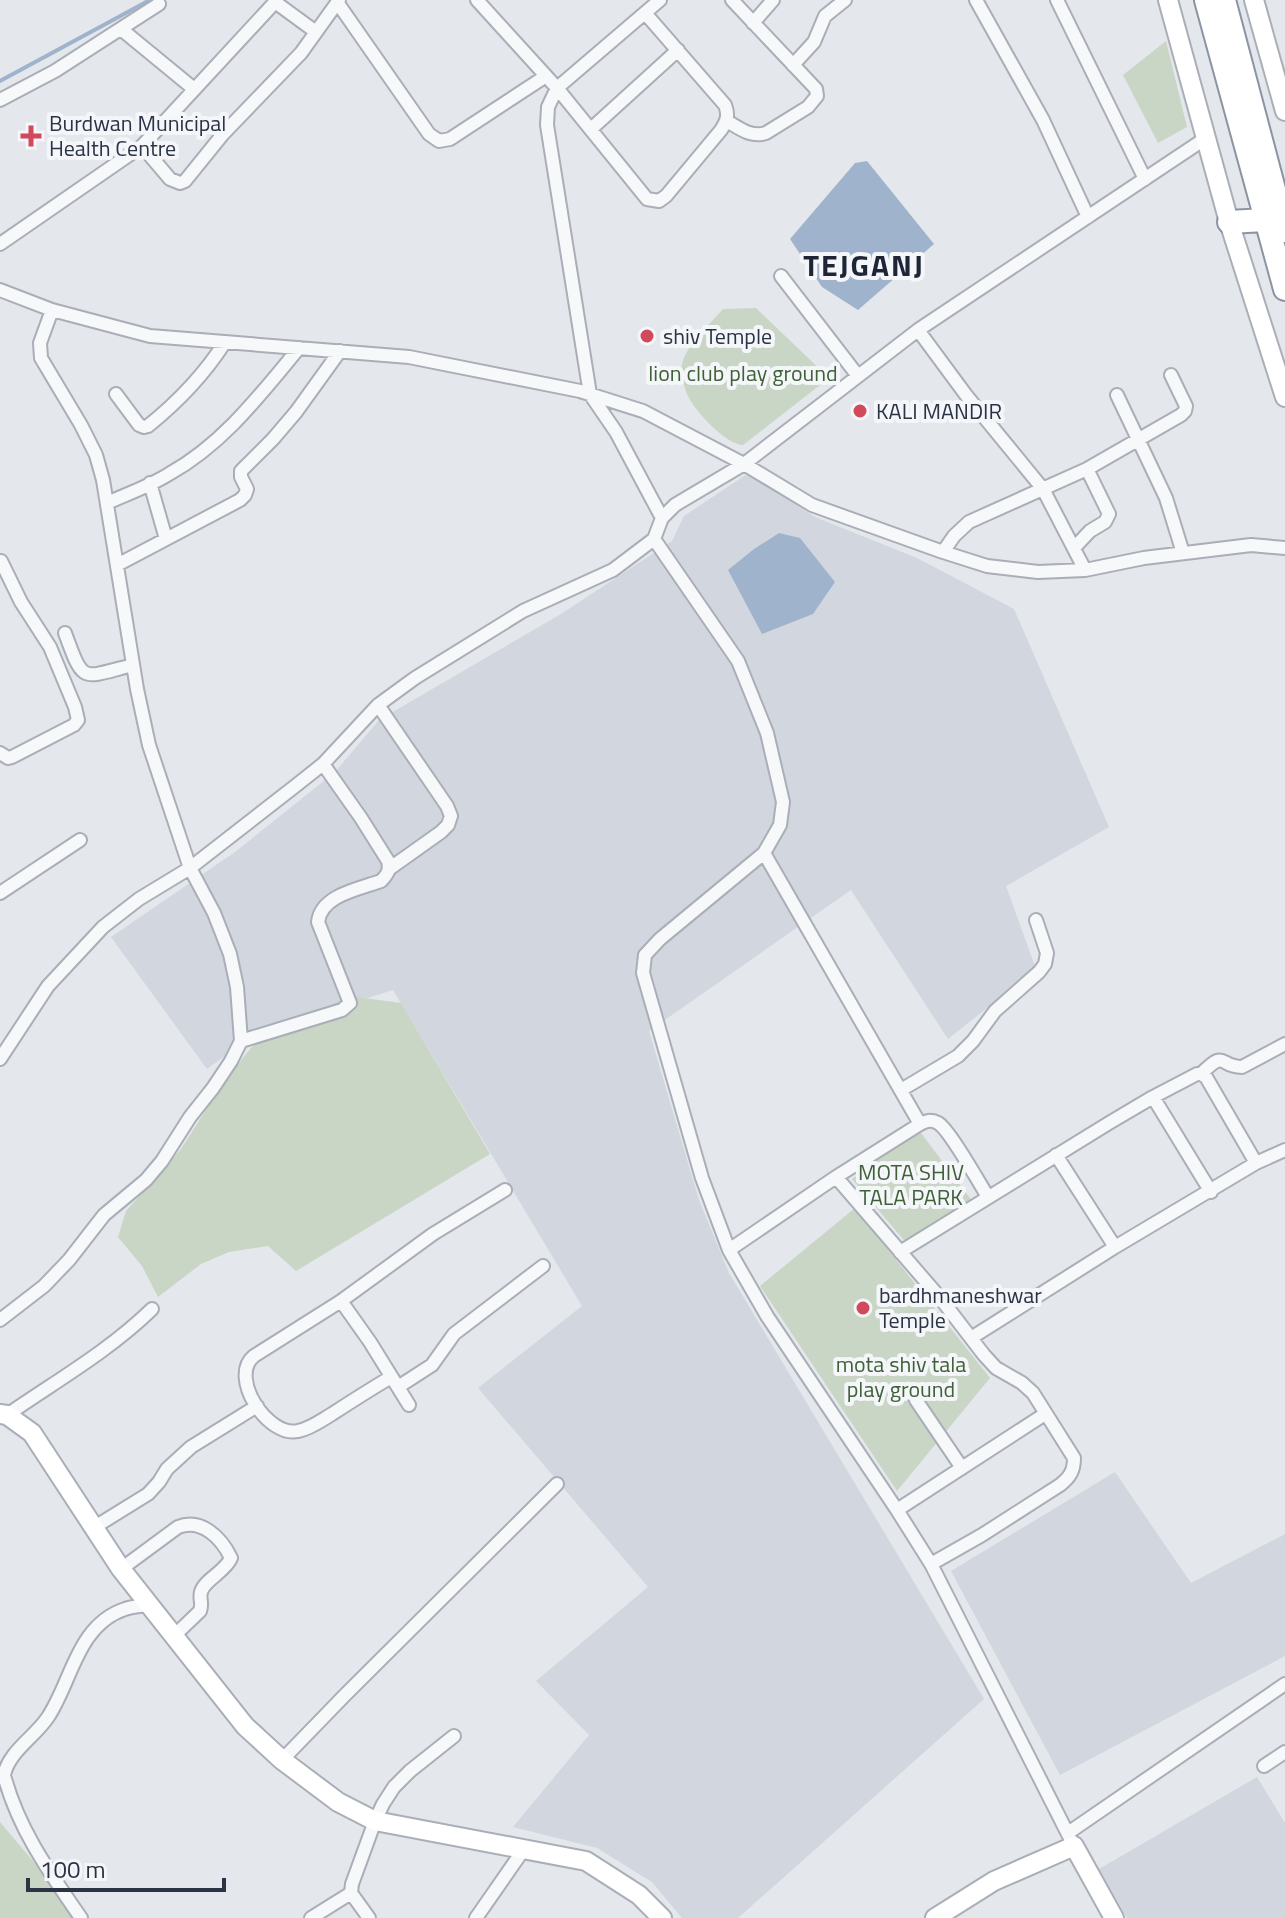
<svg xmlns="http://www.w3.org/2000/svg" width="1285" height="1918" font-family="'Titillium Web',sans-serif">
  <rect width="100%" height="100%" fill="#e4e7ec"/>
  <!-- built -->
  <path fill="#d2d6de" d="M747 474 815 517 917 558 1014 609 1109 827 1006 886 1036 969 948 1039 851 890 649 1031 699 1200 729 1273 984 1699 738 1918H682L652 1882 597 1848 513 1827 589 1735 536 1681 648 1587 478 1388 582 1306 393 990 255 1034 207 1069 111 937 235 852 335 772 379 720 561 614 672 541 684 516Z
    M1115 1472 1191 1583 1285 1534V1656L1060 1775 951 1571Z
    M1257 1777 1285 1823V1918H1127L1099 1869Z"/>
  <!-- green -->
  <path fill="#c9d6c5" d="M1166 41 1187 127 1158 143 1123 75Z
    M756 308 829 378 743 445C725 444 695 411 688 396 684 389 681 372 682 365 683 349 712 322 723 309Z
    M349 996 401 1003 490 1154 296 1271 268 1246 229 1252 201 1264 158 1297 142 1266 118 1237 126 1211 181 1149 225 1080 255 1043Z
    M918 1129 973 1202 908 1245 852 1179Z
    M855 1208 990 1378 897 1491 760 1286Z
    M0 1822 81 1918H0Z"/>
  <!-- water -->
  <path fill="#9fb4cc" d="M867 161 934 244 858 310 822 287 790 239 855 163Z
    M779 533 800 538 835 582 813 614 762 634 728 570 754 549Z"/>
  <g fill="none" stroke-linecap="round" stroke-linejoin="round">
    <!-- stream -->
    <path stroke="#9fb4cc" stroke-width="4" d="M0 81 150 0"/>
    <defs>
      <path id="street" d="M477 0 557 88 647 199 659 201 666 196 721 130C727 121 729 115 725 105L645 13
        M660 0 557 88 548 107 547 125 590 394 616 432 662 518
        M976 0 1043 120 1088 217
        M1057 0 1145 179
        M275 2 316 32
        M337 2 429 134 439 141 450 139 546 76
        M753 23 773 0
        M121 29 194 89
        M793 65 814 42 825 16 845 0
        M0 100 55 71 159 4
        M727 121C739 128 751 138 766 133L808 107 817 96 816 89 732 0
        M591 129 678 50
        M142 146 170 179 180 183 185 181 223 134 301 53 339 0
        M0 244 142 146 277 0
        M781 276 858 376
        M0 290 52 310 150 336 409 357 580 391 643 411 744 464 812 505 943 552 987 566 1038 572 1085 570 1144 558 1251 545 1285 548
        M918 330 966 395 1043 489 1085 570
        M116 394 139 425 144 427 148 426C179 401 204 375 225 342
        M1117 395 1166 498 1183 553
        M150 483 166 539
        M107 503C127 494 150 486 169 474 223 444 260 395 299 348
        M654 539 738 661 767 733 783 802 780 825 764 853 660 939 645 955 643 973 702 1178 729 1250 767 1316 897 1510 931 1564 1074 1846
        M1074 548 1090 531 1105 522 1109 514 1087 469
        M943 552 954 536 969 522 1087 469 1181 415 1185 411 1186 406 1171 375
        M117 565 240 500 245 495 247 489 241 477V471L273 439 296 412 340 351
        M65 633C84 685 81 678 133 665
        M378 705 447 806 451 816 448 825 441 832 389 869
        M0 753 8 758 12 757 74 725 78 720 75 707 50 647 21 602 1 561
        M764 853 920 1124
        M0 893 80 840
        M241 1041 342 1010 350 1003 318 922C321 895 359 889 381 881 388 874 390 870 388 861L361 818 323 764
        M0 1059 48 986 103 927 139 899 190 868 294 787 323 764 378 705 415 678 523 611 613 570 654 539 662 518 675 505 744 464 918 330 1206 138
        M1201 1074C1227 1048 1218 1067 1242 1067L1285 1044
        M901 1090 958 1056 973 1041 995 1011 1039 972 1045 964 1047 953 1036 920
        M1153 1097 1211 1192
        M1056 1155 1115 1247
        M836 1177 941 1299 984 1355 996 1368 1022 1383 1033 1393 1074 1458C1074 1471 1070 1477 1060 1485L982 1535 931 1564
        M729 1250 836 1177 920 1124C926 1121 931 1119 938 1123 949 1129 980 1184 988 1197
        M900 1252 1109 1123 1153 1097 1197 1074H1201L1206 1077 1256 1163
        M341 1301 370 1342 409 1405
        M0 1320 44 1286 69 1260 104 1215 146 1180 162 1161 190 1117 213 1088 231 1061 241 1041 237 987 230 954 214 913 190 868 149 745 137 689 103 480 96 455 81 425 41 358 40 343 52 310
        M971 1338 1115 1247 1256 1163 1285 1150
        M391 1377C371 1389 352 1401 332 1414 322 1420 310 1429 298 1431 268 1438 228 1377 254 1356L341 1301 433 1234 505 1190
        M398 1387 432 1365 454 1334 543 1266
        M916 1400 962 1468
        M7 1415C56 1381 109 1351 152 1309
        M897 1510 1045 1414
        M93 1528 148 1494 159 1482 167 1469 191 1447 257 1406
        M121 1569 178 1527C201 1518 221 1537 231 1558 225 1572 204 1580 201 1592 199 1600 203 1602 200 1611L174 1636
        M282 1760 345 1695 557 1484
        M1264 1766 1285 1752
        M1068 1833 1285 1684
        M81 1918C50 1873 18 1829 4 1775 9 1751 35 1737 48 1717 72 1681 77 1625 125 1609 133 1606 142 1606 149 1605
        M311 1918 351 1893
        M369 1918 351 1893 352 1884 375 1821 383 1804 394 1787 410 1771 454 1736
        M476 1918 524 1849"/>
      <path id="secondary" d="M1168 0 1229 222 1285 397
        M1254 0 1285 111
        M0 1414 7 1415 32 1433 121 1569 245 1726 282 1760 338 1802 375 1821 586 1861 639 1895 662 1918
        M935 1918 994 1881 1074 1846 1114 1918"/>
      <path id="highway" d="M1206 0 1285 289
        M1224 0 1285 231
        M1229 222 1265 220"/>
    </defs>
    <!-- street casing -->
    <use href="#street" stroke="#a9aeb7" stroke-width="16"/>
    <!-- secondary casing -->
    <use href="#secondary" stroke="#a9aeb7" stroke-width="22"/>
    <!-- highway casing -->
    <use href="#highway" stroke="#8b94a3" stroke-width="26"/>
    <!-- street -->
    <use href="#street" stroke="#f7f8fa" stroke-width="12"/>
    <!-- secondary -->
    <use href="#secondary" stroke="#fff" stroke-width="18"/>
    <!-- highway -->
    <use href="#highway" stroke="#fff" stroke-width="22"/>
  </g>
  <!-- markers -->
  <g fill="#d1495b" stroke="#f4f6f9" stroke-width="3">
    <path d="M27 124h8v8h8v8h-8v8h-8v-8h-8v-8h8z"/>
    <circle cx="647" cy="336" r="8"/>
    <circle cx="860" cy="411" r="8"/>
    <circle cx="863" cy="1308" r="8"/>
  </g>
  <g text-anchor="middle" stroke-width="8" stroke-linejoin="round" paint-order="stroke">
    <!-- poi labels -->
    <g font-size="22" fill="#2b3445" stroke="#f4f6f9" text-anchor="start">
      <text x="49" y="131">Burdwan Municipal<tspan x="49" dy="25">Health Centre</tspan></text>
      <text x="663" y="344">shiv Temple</text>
      <text x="876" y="419">KALI MANDIR</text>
      <text x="879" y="1303">bardhmaneshwar<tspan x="879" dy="25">Temple</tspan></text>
    </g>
    <!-- park labels -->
    <g font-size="22" fill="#3f6138" stroke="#f4f6f9">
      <text x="743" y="381">lion club play ground</text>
      <text x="911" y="1180">MOTA SHIV<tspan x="911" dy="25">TALA PARK</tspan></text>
      <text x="901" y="1372">mota shiv tala<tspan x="901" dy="25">play ground</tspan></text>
    </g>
    <!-- district labels -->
    <g font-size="30" font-weight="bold" letter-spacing="2" fill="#1d2536" stroke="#f4f6f9">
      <text x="864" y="276">TEJGANJ</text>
    </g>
  </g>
  <!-- scale -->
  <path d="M28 1878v12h196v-12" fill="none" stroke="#2b3445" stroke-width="4"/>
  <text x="40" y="1878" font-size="24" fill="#2b3445" stroke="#f4f6f9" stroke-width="6" paint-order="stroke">100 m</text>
</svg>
